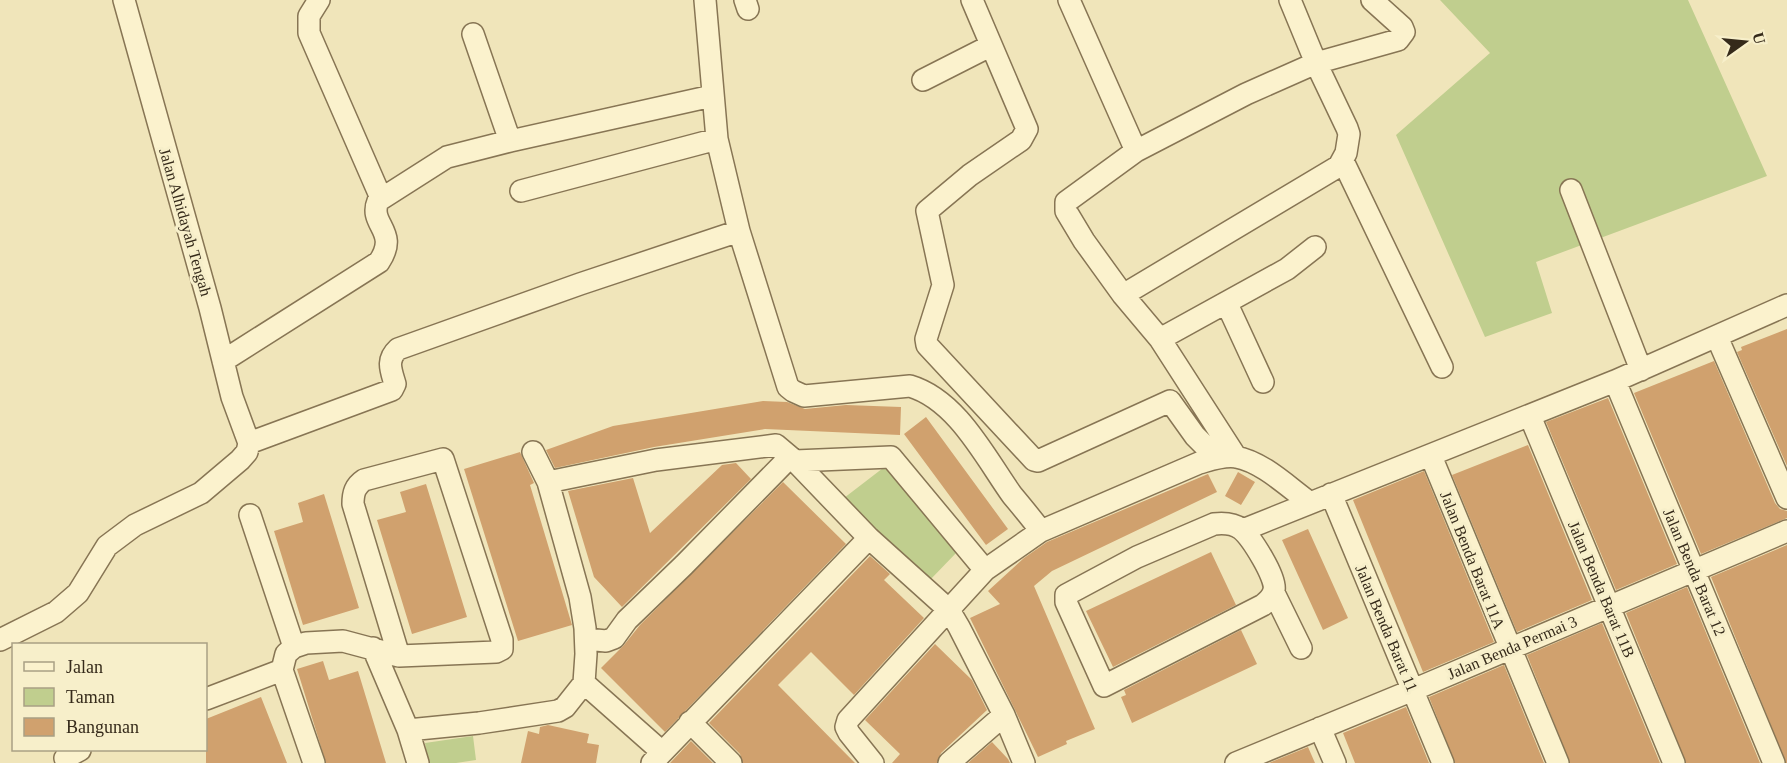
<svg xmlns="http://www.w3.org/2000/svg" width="1787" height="763" font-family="Georgia,serif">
  <rect width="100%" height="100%" fill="#f0e5ba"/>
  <!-- green -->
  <path fill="#c0ce8e" d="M1440 0H1688L1767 176 1536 262 1552 313 1485 337 1396 135 1490 53Z
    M887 465 958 551 929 581 877 533 844 498Z
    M473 736 476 760 456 763H428L425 743Z"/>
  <!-- building -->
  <path fill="#d0a16e" d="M1787 329V466L1737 352 1742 350 1741 347Z
    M1714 361 1775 503 1780 509 1787 511V518L1701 554 1634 393Z
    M1608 398 1677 564 1616 590 1546 422Z
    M763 401 787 402 805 409 846 405 901 407 900 435 765 429 654 447 555 468 546 450 613 426Z
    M926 417 1008 529 986 545 904 434Z
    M1528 445 1592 600 1517 632 1452 475Z
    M520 452 534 483 530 485 572 625 518 641 464 469Z
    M736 463 751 479 622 607 594 577 568 491 633 478 650 533 722 465Z
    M1424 471 1494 642 1423 672 1353 500Z
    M1238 472 1255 482 1241 505 1225 496Z
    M1208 474 1217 492 1052 571 1034 586 1095 729 1066 741 1067 744 1038 757 970 618 1000 604 988 591 1024 558 1047 542Z
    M783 482 846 544 665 732 601 668 624 645 640 625Z
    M426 484 467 617 412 634 377 520 406 512 400 492Z
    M324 494 359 608 303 625 274 531 303 522 298 503Z
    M1308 529 1348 618 1323 630 1282 540Z
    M1787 545V763H1786L1711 577Z
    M1211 552 1236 605 1113 667 1086 611Z
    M870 556 890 574 884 580 924 618 854 695 811 652 778 685 855 763H743L740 754 709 723Z
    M1687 587 1760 763H1686L1626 613Z
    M1602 623 1660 763H1570L1527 655Z
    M1241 630 1257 664 1132 723 1121 697 1126 695 1124 690Z
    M935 644 972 680 987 710 941 753 937 763H892L900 754 865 720Z
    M323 661 329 680 358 671 386 763H326L297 669Z
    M1504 665 1544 763H1455L1429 697Z
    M261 697 287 763H206V719Z
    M1406 707 1429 763H1355L1343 733Z
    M548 725 589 734 587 743 599 745 596 763H521L528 731 539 734 540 727Z
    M691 741 713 763H670Z
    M992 742 1008 759 1010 763H968Z
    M1308 747 1315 763H1269Z"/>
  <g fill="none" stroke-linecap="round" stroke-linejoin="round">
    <defs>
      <path id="street" d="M124 0 210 308 232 397 249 443
        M319 0 309 16V33L381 198
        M705 0 717 139 739 231 788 387 793 391 804 396 910 386C957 400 985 457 1012 495 1022 507 1032 519 1041 531
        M745 0 748 9
        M972 0 1027 129 1021 140 970 175 927 211 943 285 926 339 927 345 1034 460 1038 461 1170 401 1195 436 1217 458
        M1069 0 1136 151
        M473 34 510 141
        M923 80 990 46
        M1343 161 1442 367
        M1571 190 1641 370
        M521 191 717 139
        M1123 295 1339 166 1346 153 1349 134 1347 128 1316 63 1290 0
        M1227 304 1263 382
        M1717 337 1787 498
        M1160 339 1287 269 1315 247
        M223 361 379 262C400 231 368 225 378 201L447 157 510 141 712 96
        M1615 381 1774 763
        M1530 416 1674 763
        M249 443 392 390 395 384C391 370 386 360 398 349L580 284 739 231
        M1431 456 1558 763
        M1236 457 1160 339 1123 295 1084 241 1066 211V202L1136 151 1246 94 1316 63 1398 40 1404 32 1402 27 1372 0
        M795 461 891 457 985 570
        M548 482 656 460 776 445 795 461 869 538 949 610 959 627 1004 715 1024 763
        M1331 494 1443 763
        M250 515 294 647
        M1214 524C1223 523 1233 523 1241 529 1251 537 1277 578 1274 590 1273 597 1268 601 1263 605L1104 686 1066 602V595L1137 557Z
        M1243 530 1615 381 1787 305
        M1274 593 1301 648
        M586 639 606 641 614 638 627 620 684 565 790 457
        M0 640 56 612 78 593 107 546 135 525 201 493 240 460 247 452 249 443
        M373 648 408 730 418 763
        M584 683 662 752
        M206 699 282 670
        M690 722 731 763
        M1320 728 1335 763
        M408 730 479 723 558 711 565 707 584 683 586 654 585 628 580 597 548 482 533 452
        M67 763 65 758 80 750
        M314 763 282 670 286 654 294 647 306 643 343 641 399 656 496 652 502 649V640L443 459 364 480C355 486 353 493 353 504L399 656
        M652 763 869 538
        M873 763 849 733 846 727 848 720 985 570 1041 531 1199 463C1210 460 1224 455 1236 457 1263 462 1288 487 1309 502
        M949 763 1004 715
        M1236 763 1413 690 1787 531"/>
    </defs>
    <!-- street casing -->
    <use href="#street" stroke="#877554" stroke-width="24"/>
    <!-- street -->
    <use href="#street" stroke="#fbf2cd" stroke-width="21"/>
  </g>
  <g text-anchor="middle" stroke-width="6" stroke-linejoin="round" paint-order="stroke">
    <!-- street labels -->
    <g font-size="16" fill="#352a1a" stroke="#f7efca">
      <text transform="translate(186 222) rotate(74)" y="6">Jalan Alhidayah Tengah</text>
      <text transform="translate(1473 560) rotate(68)" y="6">Jalan Benda Barat 11A</text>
      <text transform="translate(1695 572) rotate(67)" y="6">Jalan Benda Barat 12</text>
      <text transform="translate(1602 589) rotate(67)" y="6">Jalan Benda Barat 11B</text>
      <text transform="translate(1387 628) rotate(67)" y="6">Jalan Benda Barat 11</text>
      <text transform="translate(1512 647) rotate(-23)" y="6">Jalan Benda Permai 3</text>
    </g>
  </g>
  <!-- legend -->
  <rect x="12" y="643" width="195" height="108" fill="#f7efca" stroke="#a9a084" stroke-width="1.5"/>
  <rect x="24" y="662" width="30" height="9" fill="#fbf2cd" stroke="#a9a084" stroke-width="1.5"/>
  <text x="66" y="673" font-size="18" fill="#352a1a">Jalan</text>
  <rect x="24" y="688" width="30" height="18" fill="#c0ce8e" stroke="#a9a084" stroke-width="1.5"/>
  <text x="66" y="703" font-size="18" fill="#352a1a">Taman</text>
  <rect x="24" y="718" width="30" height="18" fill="#d0a16e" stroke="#a9a084" stroke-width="1.5"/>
  <text x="66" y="733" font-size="18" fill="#352a1a">Bangunan</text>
  <!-- north arrow -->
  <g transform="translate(1745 42) rotate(75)" stroke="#f7efca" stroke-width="4.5" paint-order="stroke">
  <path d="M0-4.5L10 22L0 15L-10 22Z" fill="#352a1a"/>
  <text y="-9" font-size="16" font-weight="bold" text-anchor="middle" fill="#352a1a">U</text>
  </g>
</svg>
